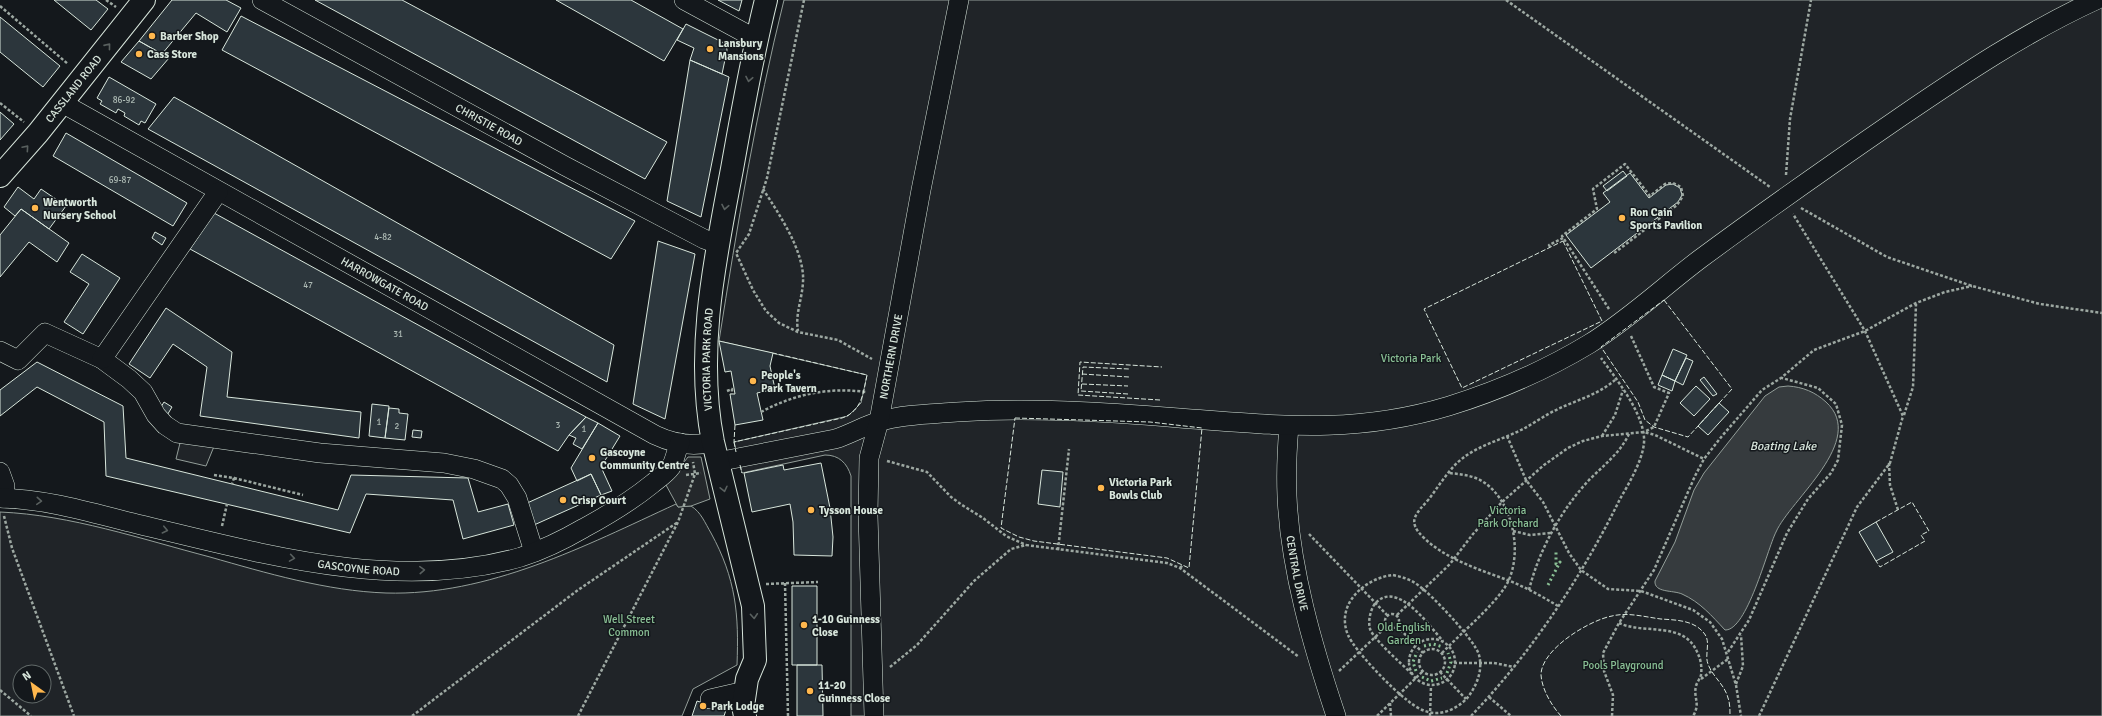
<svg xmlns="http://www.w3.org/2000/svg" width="2102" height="716" font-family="Signika,sans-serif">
  <rect width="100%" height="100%" fill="#14181c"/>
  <!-- green -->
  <path fill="#202428" stroke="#939e99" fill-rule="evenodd" d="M784 0H2102V716H851V476C847 463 839 455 825 455L742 473 734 442 848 416 861 403 867 375 719 341C737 227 756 112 784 0Z
    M181 439 215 444 206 466 176 459Z
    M676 504 678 507 691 506C701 512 705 523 711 533 736 579 739 614 737 665L693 689 682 716H0V512C71 515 141 539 210 557 266 573 327 591 386 593 488 596 585 546 676 504ZM20 672H44V696H20Z"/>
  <!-- parking -->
  <path fill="#24282b" stroke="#939e99" d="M688 457H701L710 499 691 506 678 507 666 485Z"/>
  <!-- water -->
  <path fill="#363b3e" stroke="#939e99" d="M1788 386C1803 387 1815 392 1826 402 1868 440 1790 500 1776 532 1767 550 1747 631 1725 630 1712 616 1700 602 1682 594 1673 590 1654 593 1655 581L1675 542 1694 490 1704 473 1765 396 1779 387Z"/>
  <!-- building -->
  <path fill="#2c363c" stroke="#d8e6dc" d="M54 0H96L108 9 91 30Z
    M172 0H226L241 8 227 32 196 13 162 54 139 41Z
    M315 0H402L667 142 645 179Z
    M556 0H631L683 29 664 61Z
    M718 0H742L739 11Z
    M241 16 635 221 611 259 222 50Z
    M0 17 60 66 43 87 0 52Z
    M686 24 726 44 727 50 722 74 690 60 694 48 677 40Z
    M139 41 169 58 151 79 121 62Z
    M690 60 729 77 701 217 667 201Z
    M109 77 156 104 145 123 141 121 139 125 124 116 125 113 118 109 116 113 100 104 102 101 97 98Z
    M174 97 614 345 607 382 148 129Z
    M0 112 14 124 0 140Z
    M66 133 187 203 173 226 53 156Z
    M1623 171 1627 176 1607 191 1603 186Z
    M1630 173 1649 198 1666 185 1673 184 1680 188 1682 195 1678 202 1591 268 1566 235 1610 202 1603 193Z
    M18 187 34 199 41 189 66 206 49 229 21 209 15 216 4 207Z
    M21 209 69 243 57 262 29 242 0 277V235Z
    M214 213 586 417 569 435 558 451 190 249Z
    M155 232 166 238 162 245 152 238Z
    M658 241 695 254 665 419 633 404Z
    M82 254 120 278 83 334 64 322 89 284 70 272Z
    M166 308 232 352 227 397 361 412 359 438 200 416 207 367 173 344 150 378 129 364Z
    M719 341 773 353 770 366 775 389 757 393 763 420 735 425 730 394H735L731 371 725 372Z
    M1673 349 1687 355 1675 381 1662 375Z
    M1686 358 1693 361 1683 385 1675 381Z
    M37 362 123 406 126 458 338 510 351 475 468 478 478 512 508 504 514 525 463 539 453 500 366 494 350 533 106 476 104 422 37 387 0 416V390Z
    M1662 375 1675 381 1672 391 1658 385Z
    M1704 377 1717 394 1713 396 1700 380Z
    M1696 386 1710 399 1694 416 1680 403Z
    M164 402 172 407 166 417 158 412Z
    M1719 403 1729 412 1708 435 1698 426Z
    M372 404 389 406 385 438 369 436Z
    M389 408 399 409V413L408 414 405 440 385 438Z
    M586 417 598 423 582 449 573 444 576 438 569 435Z
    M598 423 620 436 601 467 612 491 601 495 591 474 577 481 571 468Z
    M413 430 422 431 421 438 412 437Z
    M821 463 830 508 833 537 832 556 794 555 793 522 790 504 752 512 744 473 783 465 784 470Z
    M1042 470 1063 472 1060 507 1038 504Z
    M591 474 601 495 534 525 525 504Z
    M1876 522 1893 552 1876 561 1859 532Z
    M792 586H817V665H792Z
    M797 665H822L823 716H797Z
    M697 701 726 710 724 716H692Z"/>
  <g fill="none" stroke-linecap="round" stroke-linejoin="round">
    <defs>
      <g id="minor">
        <path id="s1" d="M262 0 565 166 704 239 718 244"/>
        <path d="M684 0 756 39"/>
        <path id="s2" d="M62 103 655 435C674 444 693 447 713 442"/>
        <path d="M0 351 18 360 45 333 102 359 129 379 143 392 156 415 165 425 177 433 320 453 444 463 474 469 502 479 509 485 517 498 534 552"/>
        <path d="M102 359 218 192"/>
        <path id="s3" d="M1289 426C1287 449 1286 473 1287 496 1290 569 1313 647 1336 716"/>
        <path d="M717 462 835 439C851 434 865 425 881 421 905 414 932 414 957 412 1031 407 1105 412 1179 418 1277 425 1353 435 1449 406 1497 391 1546 370 1589 344 1628 320 1663 287 1700 259 1765 211 1832 164 1899 118 1962 75 2026 32 2096 0"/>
        <path d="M0 472 5 486 4 498"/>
        <path id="s4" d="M0 498C47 499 92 513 137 524 260 553 395 593 521 557 543 550 565 539 584 528 608 515 631 501 652 484 658 479 666 474 671 467 675 460 676 451 680 443"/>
        <path d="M710 699 736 693 745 695"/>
        <path id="s5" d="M874 716 868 515 869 458 879 421 921 190 959 0"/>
      </g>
      <g id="major">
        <path id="s6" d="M0 176 38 133 144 0"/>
        <path id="s7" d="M745 716 743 706 747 679 755 660 753 606 713 442C695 351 715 259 732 169 742 113 752 56 766 0"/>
      </g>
    </defs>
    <!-- minor casing -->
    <use href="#minor" stroke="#d8e6dc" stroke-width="20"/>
    <!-- major casing -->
    <use href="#major" stroke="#d8e6dc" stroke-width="24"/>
    <!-- path -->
    <path stroke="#9da8a2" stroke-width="2.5" stroke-dasharray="3 2" stroke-linecap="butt" d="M106 0 116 7
      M804 0 767 178 749 234 736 253 753 290 766 311 779 323 798 332 838 340 872 359
      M1506 0 1770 187
      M0 6 68 64
      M0 103 24 122
      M1786 175 1790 119 1811 0
      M763 189C779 214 805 252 803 282 802 300 795 314 798 331
      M1801 208 1887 257 1972 286 2040 304 2102 313
      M1550 247 1549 245 1563 238
      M1609 309 1562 236 1597 209 1593 189 1625 164 1650 196 1665 184 1673 183 1681 187 1683 196 1677 205 1613 254
      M1631 336 1654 387 1669 393 1654 427 1644 432
      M727 391 732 389V394
      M761 412C795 394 828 387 866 392
      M1904 415 1913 387 1916 304
      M1507 436 1526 480 1543 502 1569 553 1581 570 1608 589 1641 591 1693 610 1710 622 1722 639 1736 685 1741 716
      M1602 436 1615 415 1623 390
      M887 461 927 472 951 497 962 505 983 518 1006 536 1026 545
      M1889 463 1890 485 1898 510
      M214 475 234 478 232 484
      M686 475 701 473
      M234 478 303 495
      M4 516 12 548 74 716
      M222 526 227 504
      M1513 531 1530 535 1551 533
      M1309 534 1387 615
      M1058 550 1069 449
      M1180 568 1183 565
      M1393 575C1402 577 1410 579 1418 585 1431 594 1475 640 1479 655 1483 670 1477 685 1468 697 1461 706 1446 714 1434 713 1423 712 1414 706 1407 700 1392 689 1355 651 1348 635 1335 604 1365 578 1393 575Z
      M785 583 788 716
      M766 584 818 582
      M1529 590C1539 550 1561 510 1589 480 1604 465 1620 453 1629 434
      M1558 606C1543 597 1527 588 1510 581 1481 570 1447 560 1424 538 1406 521 1416 514 1429 499 1438 487 1446 474 1457 463 1475 446 1499 441 1521 430 1533 424 1545 415 1558 409 1577 400 1600 394 1616 379
      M1385 621a7 7 0 1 1 14 0a7 7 0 1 1-14 0Z
      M1397 615 1450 564 1473 534 1502 502 1544 465 1568 448 1583 441 1602 436 1644 432 1655 435 1704 459
      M1619 623C1645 635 1685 620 1698 654 1701 660 1702 668 1701 675 1700 679 1697 682 1696 686 1693 698 1701 703 1693 716
      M1397 626 1423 653
      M1409 662a23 23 0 1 1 46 0a23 23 0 1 1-46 0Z
      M1419 662a13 13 0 1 1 26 0a13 13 0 1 1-26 0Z
      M1728 652 1749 620 1787 533 1808 499 1831 473 1838 460 1842 425 1836 404 1818 388 1782 378
      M1442 653C1462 632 1486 613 1503 590 1526 559 1514 496 1478 479 1469 475 1459 474 1449 473
      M1454 663H1494L1514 667
      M890 667 917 645 974 581 1011 549 1026 545 1167 563 1180 568 1299 657
      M1339 671 1387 626
      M1440 672 1466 699
      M1412 674C1402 664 1374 640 1370 629 1368 621 1370 612 1374 605 1396 577 1429 626 1443 641
      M1701 679 1728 659
      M1736 684 1743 666 1741 635
      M0 690 31 716
      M1489 697 1511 716
      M1390 703 1391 716
      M412 716 578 590 678 522
      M578 716 678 522 695 474 693 462
      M1377 716 1423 671
      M1430 716 1431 686
      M1471 716C1532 652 1581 578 1620 499 1629 483 1642 462 1644 443 1646 416 1617 380 1601 358
      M1612 716 1613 695 1604 671 1603 653 1619 623 1654 570 1695 476 1704 459 1722 436 1762 390 1781 378 1814 350 1865 331 1916 303 1945 292 1972 286
      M1759 716 1857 507 1890 463 1903 416 1865 331 1793 214"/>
    <!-- minor -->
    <use href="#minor" stroke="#14181c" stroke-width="19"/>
    <!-- major -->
    <use href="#major" stroke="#14181c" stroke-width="22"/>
    <!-- hedge -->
    <path stroke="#8ac095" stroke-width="3" stroke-dasharray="2 3" stroke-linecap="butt" d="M1548 585 1560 562 1556 564V551
      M1424 646 1433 644 1443 647
      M1416 671 1413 662 1417 652
      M1447 673 1451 662 1448 653
      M1422 677 1431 681 1442 678"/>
    <!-- fence -->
    <path stroke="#d8e6dc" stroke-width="1" stroke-dasharray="5 2" stroke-linecap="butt" d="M1563 241 1602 321 1462 388 1424 309Z
      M1664 300 1732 389 1688 437 1654 427 1645 420 1638 402 1601 347Z
      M1082 374 1129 377
      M1082 384 1128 386
      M1128 394 1081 391 1083 367 1129 369
      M1160 400 1078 395 1080 362 1162 367
      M1015 418 1150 422 1202 428 1189 568 1167 558 1034 541 1019 537 1001 528Z
      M735 425 734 442 842 418C862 411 863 394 867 375L773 353
      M734 442 736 452
      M740 465 742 473
      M1876 522 1912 502 1929 531 1921 535 1925 541 1880 567 1876 561
      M1561 716C1552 706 1542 690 1541 675 1541 649 1590 620 1612 616 1628 612 1645 617 1661 619 1675 620 1693 620 1703 632 1712 641 1704 654 1708 664 1712 676 1725 685 1728 698 1730 703 1730 710 1730 716"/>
  </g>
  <!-- one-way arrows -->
  <defs><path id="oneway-chevron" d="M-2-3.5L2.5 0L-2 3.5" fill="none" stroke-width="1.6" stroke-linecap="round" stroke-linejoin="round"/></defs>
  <g stroke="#59605f">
    <use href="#oneway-chevron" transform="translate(108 46) rotate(-51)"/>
    <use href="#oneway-chevron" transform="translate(749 79) rotate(101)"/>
    <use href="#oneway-chevron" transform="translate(26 148) rotate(-49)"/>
    <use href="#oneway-chevron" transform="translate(725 207) rotate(101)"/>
    <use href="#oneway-chevron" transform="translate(724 489) rotate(77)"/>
    <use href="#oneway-chevron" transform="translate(39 501) rotate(4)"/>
    <use href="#oneway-chevron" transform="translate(165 530) rotate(13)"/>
    <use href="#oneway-chevron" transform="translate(292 558) rotate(9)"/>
    <use href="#oneway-chevron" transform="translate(422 570) rotate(-3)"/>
    <use href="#oneway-chevron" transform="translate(754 616) rotate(86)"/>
  </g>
  <!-- markers -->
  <g fill="#ffb74d" stroke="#14181c" stroke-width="1.5">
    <circle cx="152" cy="36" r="4"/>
    <circle cx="710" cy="49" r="4"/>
    <circle cx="139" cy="54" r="4"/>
    <circle cx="35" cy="208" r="4"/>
    <circle cx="1622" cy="218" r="4"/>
    <circle cx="753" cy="381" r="4"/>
    <circle cx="592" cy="458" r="4"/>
    <circle cx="1101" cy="488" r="4"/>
    <circle cx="563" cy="500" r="4"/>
    <circle cx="811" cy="510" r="4"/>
    <circle cx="804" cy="625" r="4"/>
    <circle cx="810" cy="691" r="4"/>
    <circle cx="703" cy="706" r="4"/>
  </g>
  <g text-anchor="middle" stroke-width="3" stroke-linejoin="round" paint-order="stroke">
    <!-- number labels -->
    <g font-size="9" fill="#adbab4">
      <text x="124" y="103">86-92</text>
      <text x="120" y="183">69-87</text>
      <text x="383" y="240">4-82</text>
      <text x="308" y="288">47</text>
      <text x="398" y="337">31</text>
      <text x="379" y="425">1</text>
      <text x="558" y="428">3</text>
      <text x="397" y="429">2</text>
      <text x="584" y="432">1</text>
    </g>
    <!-- poi labels -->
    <g font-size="11" font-weight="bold" fill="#d8e6dc" stroke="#14181c" text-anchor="start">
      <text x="160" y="40">Barber Shop</text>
      <text x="718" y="47">Lansbury<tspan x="718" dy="13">Mansions</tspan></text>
      <text x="147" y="58">Cass Store</text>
      <text x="43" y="206">Wentworth<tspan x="43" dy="13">Nursery School</tspan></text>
      <text x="1630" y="216">Ron Cain<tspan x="1630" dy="13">Sports Pavilion</tspan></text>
      <text x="761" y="379">People's<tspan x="761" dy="13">Park Tavern</tspan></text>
      <text x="600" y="456">Gascoyne<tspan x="600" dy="13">Community Centre</tspan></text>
      <text x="1109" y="486">Victoria Park<tspan x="1109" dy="13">Bowls Club</tspan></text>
      <text x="571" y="504">Crisp Court</text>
      <text x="819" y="514">Tysson House</text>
      <text x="812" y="623">1-10 Guinness<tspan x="812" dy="13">Close</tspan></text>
      <text x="818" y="689">11-20<tspan x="818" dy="13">Guinness Close</tspan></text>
      <text x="711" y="710">Park Lodge</text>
    </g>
    <!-- street labels -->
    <g font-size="11" fill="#d8e6dc" stroke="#14181c">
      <text dy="4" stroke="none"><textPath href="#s6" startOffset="114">CASSLAND ROAD</textPath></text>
      <text dy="4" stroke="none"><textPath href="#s1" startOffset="259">CHRISTIE ROAD</textPath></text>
      <text dy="4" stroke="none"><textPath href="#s2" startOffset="370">HARROWGATE ROAD</textPath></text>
      <text dy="4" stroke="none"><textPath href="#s5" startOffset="362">NORTHERN DRIVE</textPath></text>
      <text dy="4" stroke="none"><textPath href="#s7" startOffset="364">VICTORIA PARK ROAD</textPath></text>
      <text dy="4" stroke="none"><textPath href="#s4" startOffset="366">GASCOYNE ROAD</textPath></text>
      <text dy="4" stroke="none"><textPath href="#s3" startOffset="148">CENTRAL DRIVE</textPath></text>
    </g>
    <!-- park labels -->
    <g font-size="11" fill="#8ac095" stroke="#14181c">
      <text x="1411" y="362">Victoria Park</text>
      <text x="1508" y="514">Victoria<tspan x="1508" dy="13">Park Orchard</tspan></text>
      <text x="629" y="623">Well Street<tspan x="629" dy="13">Common</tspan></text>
      <text x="1404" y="631">Old English<tspan x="1404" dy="13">Garden</tspan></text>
      <text x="1623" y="669">Pools Playground</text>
    </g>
    <!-- water labels -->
    <g font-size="12" font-style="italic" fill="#d8e6dc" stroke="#14181c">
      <text x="1783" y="450">Boating Lake</text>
    </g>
  </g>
  <!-- north arrow -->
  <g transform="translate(32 684) rotate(327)"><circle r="19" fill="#14181c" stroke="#626a69"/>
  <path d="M0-3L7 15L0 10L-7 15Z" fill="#ffb74d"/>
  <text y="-6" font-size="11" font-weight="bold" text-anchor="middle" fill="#d8e6dc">N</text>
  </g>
</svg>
